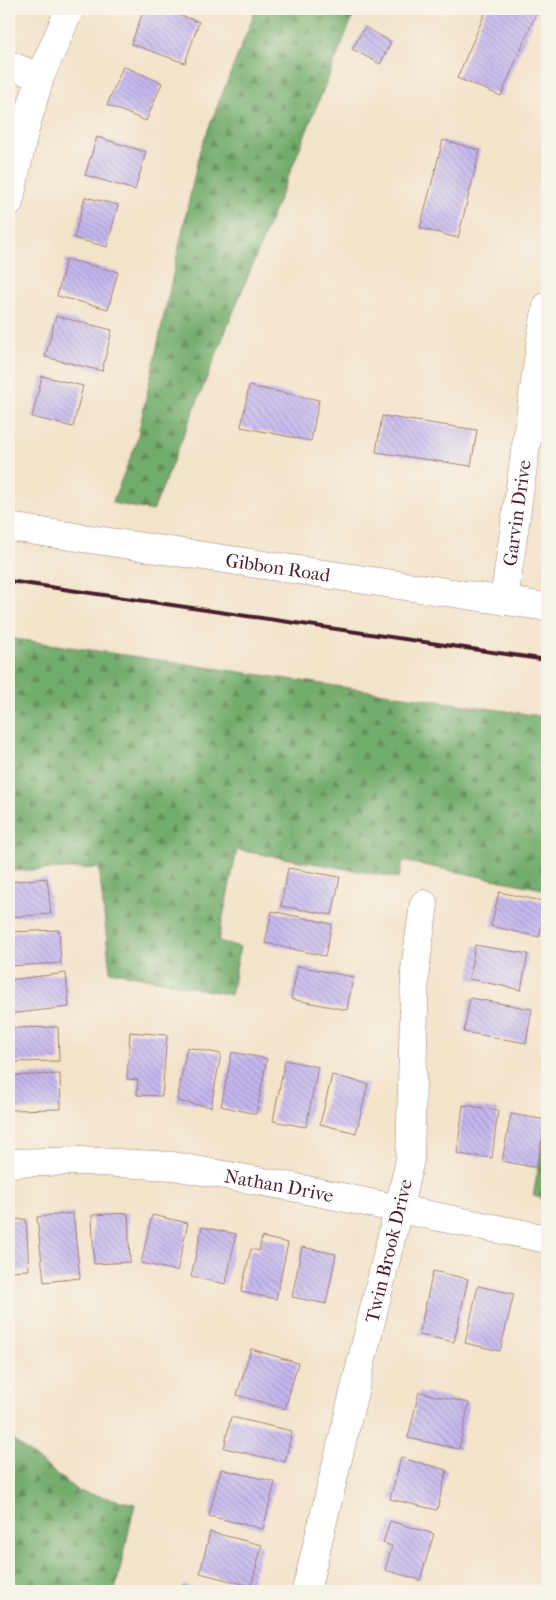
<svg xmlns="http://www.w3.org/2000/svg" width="556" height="1600" font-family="'IM FELL French Canon',serif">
  <defs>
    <pattern id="forest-firs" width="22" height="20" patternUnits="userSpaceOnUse" patternTransform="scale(1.25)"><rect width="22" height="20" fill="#72ac6c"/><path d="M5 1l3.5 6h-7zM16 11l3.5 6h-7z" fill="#608b59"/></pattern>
    <pattern id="building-back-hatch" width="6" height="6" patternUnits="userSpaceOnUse" patternTransform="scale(1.25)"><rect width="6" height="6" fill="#c6b8ef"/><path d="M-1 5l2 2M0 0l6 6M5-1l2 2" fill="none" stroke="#a395c2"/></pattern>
  </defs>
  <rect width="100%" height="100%" fill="#f7f3e8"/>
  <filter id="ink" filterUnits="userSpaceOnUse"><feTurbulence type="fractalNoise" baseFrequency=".02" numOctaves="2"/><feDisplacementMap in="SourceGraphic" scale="10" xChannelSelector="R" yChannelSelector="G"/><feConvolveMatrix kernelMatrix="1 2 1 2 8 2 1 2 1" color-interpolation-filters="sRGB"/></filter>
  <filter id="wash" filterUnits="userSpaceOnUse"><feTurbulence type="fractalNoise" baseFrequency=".0096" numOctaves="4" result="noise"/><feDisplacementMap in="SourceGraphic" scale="20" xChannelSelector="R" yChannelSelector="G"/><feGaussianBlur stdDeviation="1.12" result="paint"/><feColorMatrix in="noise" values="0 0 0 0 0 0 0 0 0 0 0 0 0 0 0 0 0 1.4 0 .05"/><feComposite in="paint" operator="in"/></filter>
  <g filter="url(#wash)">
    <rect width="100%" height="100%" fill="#f3e3c9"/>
    <!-- forest -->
    <path fill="url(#forest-firs)" stroke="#5e664c" d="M256 9H356L153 511 112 503 136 444 200 150Z
      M9 638 547 717V890L403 861 399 878 237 850 218 941 240 947 231 995 110 971 99 868 9 871V730L12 726 9 723Z
      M547 1118V1200L533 1196Z
      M9 1437 78 1491 135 1504 115 1591H9Z"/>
    <g id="blocks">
      <!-- building -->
      <path fill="url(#building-back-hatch)" d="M144 9H161L199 22 185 63 131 44Z
        M487 9H538L501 96 457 78Z
        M365 27 391 42 380 64 352 49Z
        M123 66 162 83 146 121 107 105Z
        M97 137 146 152 135 190 85 175Z
        M443 140 480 150 458 238 420 228Z
        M85 197 118 205 107 247 74 238Z
        M66 259 118 272 108 309 57 296Z
        M56 316 112 330 102 371 45 357Z
        M42 376 83 386 73 427 32 417Z
        M249 386 319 400 311 441 241 427Z
        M382 416 477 430 471 466 376 452Z
        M288 868 340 877 332 915 281 906Z
        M47 878 51 914 9 917V882Z
        M499 892 547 902 539 937 491 926Z
        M272 911 332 924 325 956 265 943Z
        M59 930 61 963 9 966V932Z
        M475 945 528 954 521 990 469 979Z
        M298 966 353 977 347 1010 291 999Z
        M66 973 69 1007 9 1014V980Z
        M470 998 532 1009 526 1043 464 1032Z
        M58 1027 59 1061 12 1062V1028Z
        M130 1032 167 1035 162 1096 137 1095 138 1080 127 1079Z
        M187 1047 221 1054 211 1107 177 1101Z
        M232 1052 267 1059 256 1114 221 1106Z
        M285 1060 318 1067 306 1127 273 1121Z
        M60 1074 61 1109 9 1110V1076Z
        M332 1075 368 1084 356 1133 320 1124Z
        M463 1105 498 1110 492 1158 457 1154Z
        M511 1114 546 1120 537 1168 502 1161Z
        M73 1213 80 1278 44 1282 37 1217Z
        M128 1213 130 1262 94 1264 92 1215Z
        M152 1215 188 1223 177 1271 141 1263Z
        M26 1219 29 1270 9 1271V1220Z
        M202 1227 236 1234 226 1284 191 1277Z
        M262 1237 288 1243 276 1299 241 1292 251 1249 259 1251Z
        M302 1247 336 1254 326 1304 292 1297Z
        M433 1271 468 1279 454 1342 419 1335Z
        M478 1286 514 1294 500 1351 465 1343Z
        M251 1349 298 1363 285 1409 237 1395Z
        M419 1392 469 1403 459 1449 408 1438Z
        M231 1417 292 1431 285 1462 224 1448Z
        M401 1458 447 1470 437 1510 390 1499Z
        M221 1469 275 1482 263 1529 209 1516Z
        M390 1521 434 1534 420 1580 385 1570 392 1546 383 1543Z
        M210 1532 262 1545 251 1586 200 1573Z
        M183 1585 205 1591H181Z"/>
    </g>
  </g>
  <g filter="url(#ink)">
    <use href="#blocks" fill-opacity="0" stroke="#9e817a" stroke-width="1"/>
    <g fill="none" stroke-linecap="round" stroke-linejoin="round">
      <defs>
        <g id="street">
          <path d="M9 65 40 77"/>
          <path d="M9 203 24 133 40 77 70 9"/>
          <path id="s1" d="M504 601 542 332 547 306"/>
          <path id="s2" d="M9 1163 80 1161 173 1166 287 1186 547 1239"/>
          <path id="s3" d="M306 1591 410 1160 415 970 424 904"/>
        </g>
        <g id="secondary">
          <path id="s4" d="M9 527 547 607"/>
        </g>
      </defs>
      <!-- street casing -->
      <use href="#street" stroke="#9e817a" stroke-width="29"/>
      <!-- secondary casing -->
      <use href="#secondary" stroke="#9e817a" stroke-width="29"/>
      <!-- street -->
      <use href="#street" stroke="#fff" stroke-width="28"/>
      <!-- secondary -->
      <use href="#secondary" stroke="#fff" stroke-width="28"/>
      <!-- rail -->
      <path stroke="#4a1f2b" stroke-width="4" d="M9 581 547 660"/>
    </g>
  </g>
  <g text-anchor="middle" stroke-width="5" stroke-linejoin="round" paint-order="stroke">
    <!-- street labels -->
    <g font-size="19" fill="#4a1f2b" stroke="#f7f3e8">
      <text dy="7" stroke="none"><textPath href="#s1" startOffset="89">Garvin Drive</textPath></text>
      <text dy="7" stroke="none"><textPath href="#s4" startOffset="272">Gibbon Road</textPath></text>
      <text dy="7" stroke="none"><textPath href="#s2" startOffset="272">Nathan Drive</textPath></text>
      <text dy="7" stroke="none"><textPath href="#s3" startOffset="350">Twin Brook Drive</textPath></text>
    </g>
  </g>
  <!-- margin -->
  <rect width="556" height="1600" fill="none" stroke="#f7f3e8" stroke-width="30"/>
</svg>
